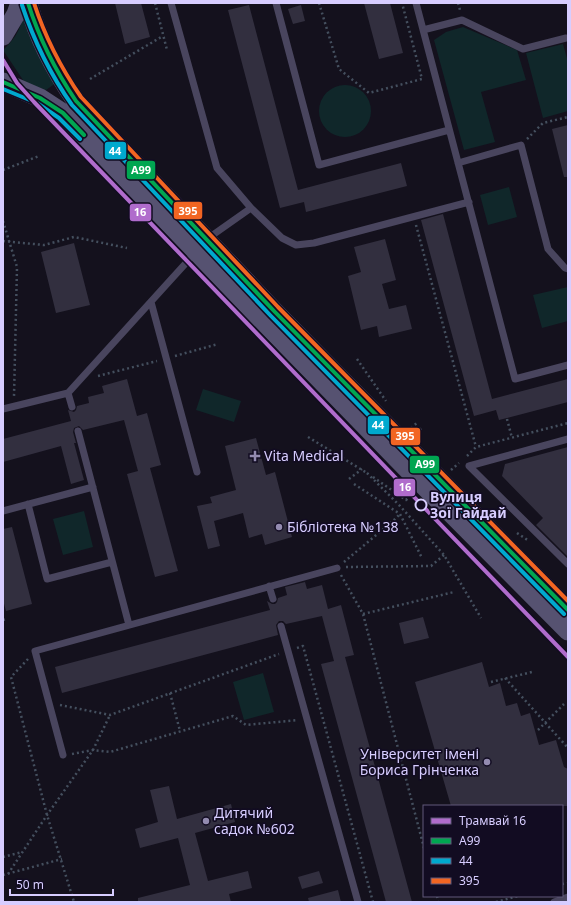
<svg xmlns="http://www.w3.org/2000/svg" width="571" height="905" font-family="'Noto Sans',sans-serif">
  <rect width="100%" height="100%" fill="#14111d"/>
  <!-- green -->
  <path fill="#10272a" d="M23 17 56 83 46 90 25 83 3 50C13 41 20 31 23 17Z
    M463 27 517 50 526 80 481 92 495 142 464 150 434 40 446 32Z
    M563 44 568 62V111L543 118 526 53Z
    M319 111a26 26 0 1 1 52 0a26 26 0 1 1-52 0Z
    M509 187 517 217 488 225 480 195Z
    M568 287V321L542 328 533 295Z
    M203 389 241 401 234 422 196 410Z
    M84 511 93 547 63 555 53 519Z
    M263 673 274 712 244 720 233 682Z"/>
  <!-- building -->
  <path fill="#322f3f" d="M115 3H141L150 37 125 44Z
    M364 3H390L403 53 379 59Z
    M249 5 298 190 401 163 407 186 306 212 304 202 280 208 228 10Z
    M301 5 305 21 293 24 288 9Z
    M568 125V177H564L552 129Z
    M443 214 492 399 568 379V402L499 420 496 410 474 416 421 220Z
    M385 239 396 280 382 284 389 309 406 305 412 329 379 337 377 326 361 330 348 276 361 272 354 247Z
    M74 243 90 305 56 313 41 252Z
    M127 379 137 416 147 413 161 465 150 468 178 571 155 577 127 474 138 471 124 420 83 430 79 426 74 428 73 432 76 443H74L84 480 71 484 61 446 3 462V439L71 421 68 410 74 412 76 410 77 406 89 403 88 397 104 393 102 386Z
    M256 438 266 475 275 472 292 537 265 545 262 534 249 538 243 513 214 521 220 546 208 549 197 506 212 503 210 497 236 490 225 446Z
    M568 447V557L536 525 543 518 502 476 505 464Z
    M12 527 32 604 6 611 3 600V529Z
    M305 582 307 589 322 585 328 609 341 605 354 655 345 657 412 902H386L321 664 334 661 322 616 286 624 283 621H279L276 625 278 635 62 693 55 667 270 610 267 601 272 604H275L277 602 278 598 287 595 285 587Z
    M423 617 429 638 404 644 399 623Z
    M482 662 489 687 500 683 506 706 517 703 521 716 530 713 539 745 556 740 564 767 568 769V806H451L415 682Z
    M169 786 177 819 231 804 235 822 195 833 208 881 248 871 252 888 229 894 231 902H138V898L190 885 178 838 140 848 135 829 158 822 150 790Z
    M319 871 323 883 302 889 298 877Z
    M338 890 341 902H309L308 898Z"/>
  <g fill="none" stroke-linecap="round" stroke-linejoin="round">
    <!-- path -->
    <path stroke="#444f5e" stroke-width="2.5" stroke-dasharray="2 3" stroke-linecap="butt" d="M155 3 167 50
      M319 3 339 69 369 93 422 79 402 3
      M458 3 460 10
      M90 79 163 36
      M527 139 543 123 568 117
      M3 170 39 156
      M3 221 17 267 14 396
      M416 225 476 447
      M3 241 44 245 74 237 127 248
      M175 356 218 344
      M357 359 386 401
      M98 376 157 361
      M507 419 512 438
      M411 428 418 422
      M416 433 423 427
      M308 437 367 473
      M467 456 476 447 568 423
      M451 470 459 463
      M367 473 400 506 444 555 481 618
      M373 477 406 500 411 495
      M349 479 362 469
      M354 484 400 514 422 558
      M517 533 529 541
      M344 562 393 521 400 514
      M346 567 431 566 444 555
      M341 575 363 614 424 848
      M363 614 454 592
      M3 620 7 619
      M297 648 303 646 373 902
      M28 659 11 677 47 815 74 902
      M505 678 568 748
      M491 682 532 672
      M170 693 180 731
      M60 705 110 715 279 654
      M538 730 564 704
      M72 754 93 750 110 752 233 716 246 725 298 720
      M3 857 22 852
      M8 874 47 815 93 750 110 715
      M3 875 62 859
      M562 884 568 883
      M437 896 438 902
      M496 902 518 896"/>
    <!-- service -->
    <path stroke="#49455e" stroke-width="7" d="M171 3 217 168 251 208 282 238 296 245 314 243 469 202
      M276 3 319 165 449 130
      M416 3 515 379 568 365
      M423 30 462 20 523 49 566 38
      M458 163 521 145 548 249 565 268 568 269
      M207 239 251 208
      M151 302 197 472
      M68 393 72 407
      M3 409 68 393 196 252
      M78 431 129 625
      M568 439 469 466 568 564
      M28 504 47 579 112 562
      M3 511 93 487
      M269 586 273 599
      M281 626 358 902
      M63 755 35 651 337 568
      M554 902 568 897"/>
    <!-- secondary -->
    <path stroke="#565271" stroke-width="19" d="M28 3C38 38 55 71 76 101L274 311 568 610
      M3 36 16 14 20 3
      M3 82 40 98 63 113 263 321 407 469 568 631"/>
    <defs>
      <path id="bus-1" d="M28 3C39 38 55 70 76 101L274 311 568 610
        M3 82 40 98 63 113 84 135"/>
      <path id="bus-2" d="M22 5C34 41 50 74 72 105L270 315 564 614
        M3 89 37 103 59 118 80 139"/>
      <path id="bus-3" d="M34 3C45 37 61 68 81 97L278 307 568 601"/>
    </defs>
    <!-- bus-1 casing -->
    <use href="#bus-1" stroke="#120c22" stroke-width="7"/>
    <!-- bus-2 casing -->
    <use href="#bus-2" stroke="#120c22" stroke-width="7"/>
    <!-- bus-3 casing -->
    <use href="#bus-3" stroke="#120c22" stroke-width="7"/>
    <!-- bus-1 -->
    <use href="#bus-1" stroke="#00a651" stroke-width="4"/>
    <!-- bus-2 -->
    <use href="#bus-2" stroke="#00a9ce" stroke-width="4"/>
    <!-- bus-3 -->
    <use href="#bus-3" stroke="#f26522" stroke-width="4"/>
    <defs>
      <path id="tram-1" d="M3 60 17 83 34 102 568 657"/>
    </defs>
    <!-- tram-1 casing -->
    <use href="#tram-1" stroke="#120c22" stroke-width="7"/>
    <!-- tram-1 -->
    <use href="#tram-1" stroke="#b06ccc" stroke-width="4"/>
  </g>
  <!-- markers -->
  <g fill="#938bb0" stroke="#120c22" stroke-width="1.5">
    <path d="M253 450h4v4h4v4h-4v4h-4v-4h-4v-4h4z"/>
    <circle cx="279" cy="527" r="4"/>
    <circle cx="487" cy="762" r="4"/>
    <circle cx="206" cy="821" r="4"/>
  </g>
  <circle fill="#120c22" stroke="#d7cdff" stroke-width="2" cx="421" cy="505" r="5.5"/>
  <g text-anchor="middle" stroke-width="3.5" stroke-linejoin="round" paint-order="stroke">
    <!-- poi labels -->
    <g font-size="14" fill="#d7cdff" stroke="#120c22" text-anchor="start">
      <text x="264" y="461">Vita Medical</text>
      <text x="287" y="532">Бібліотека №138</text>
      <text x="479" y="759" text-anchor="end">Університет імені<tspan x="479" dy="16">Бориса Грінченка</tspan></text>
      <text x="214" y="818">Дитячий<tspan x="214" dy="16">садок №602</tspan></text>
    </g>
    <!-- stop labels -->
    <g font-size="14" font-weight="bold" fill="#d7cdff" stroke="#120c22" text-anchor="start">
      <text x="430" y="502">Вулиця<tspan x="430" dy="16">Зої Гайдай</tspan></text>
    </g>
  </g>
  <g stroke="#120c22" stroke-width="1.5">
    <rect x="104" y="141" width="23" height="19" rx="4" fill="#00a9ce"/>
    <rect x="126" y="160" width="30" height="20" rx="4" fill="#00a651"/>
    <rect x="173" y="201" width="30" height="19" rx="4" fill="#f26522"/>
    <rect x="129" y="203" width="23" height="19" rx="4" fill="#b06ccc"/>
    <rect x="367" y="415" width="23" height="20" rx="4" fill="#00a9ce"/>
    <rect x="390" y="427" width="31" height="19" rx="4" fill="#f26522"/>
    <rect x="409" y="455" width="31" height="19" rx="4" fill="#00a651"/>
    <rect x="393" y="478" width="23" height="19" rx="4" fill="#b06ccc"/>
  </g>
  <g font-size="11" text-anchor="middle" font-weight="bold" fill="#fff">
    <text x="115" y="155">44</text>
    <text x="141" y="174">А99</text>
    <text x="188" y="215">395</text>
    <text x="140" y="216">16</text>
    <text x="378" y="429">44</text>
    <text x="405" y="440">395</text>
    <text x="425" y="468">А99</text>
    <text x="405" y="491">16</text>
  </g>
  <!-- border -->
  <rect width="571" height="905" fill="none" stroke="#d7cdff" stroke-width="8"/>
  <!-- legend -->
  <rect x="423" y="805" width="140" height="92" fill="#120c22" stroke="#61597a"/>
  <rect x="431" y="818" width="20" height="6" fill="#b06ccc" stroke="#61597a"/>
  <text x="459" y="825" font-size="12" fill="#d7cdff">Трамвай 16</text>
  <rect x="431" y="838" width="20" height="6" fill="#00a651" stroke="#61597a"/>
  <text x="459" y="845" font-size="12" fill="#d7cdff">А99</text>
  <rect x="431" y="858" width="20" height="6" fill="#00a9ce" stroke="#61597a"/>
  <text x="459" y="865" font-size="12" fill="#d7cdff">44</text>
  <rect x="431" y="878" width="20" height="6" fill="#f26522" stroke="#61597a"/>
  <text x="459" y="885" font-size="12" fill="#d7cdff">395</text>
  <!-- scale -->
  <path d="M10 889v6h103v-6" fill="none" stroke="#d7cdff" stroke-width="2"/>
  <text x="16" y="889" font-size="12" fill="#d7cdff" stroke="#120c22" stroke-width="3" paint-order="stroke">50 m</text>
</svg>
